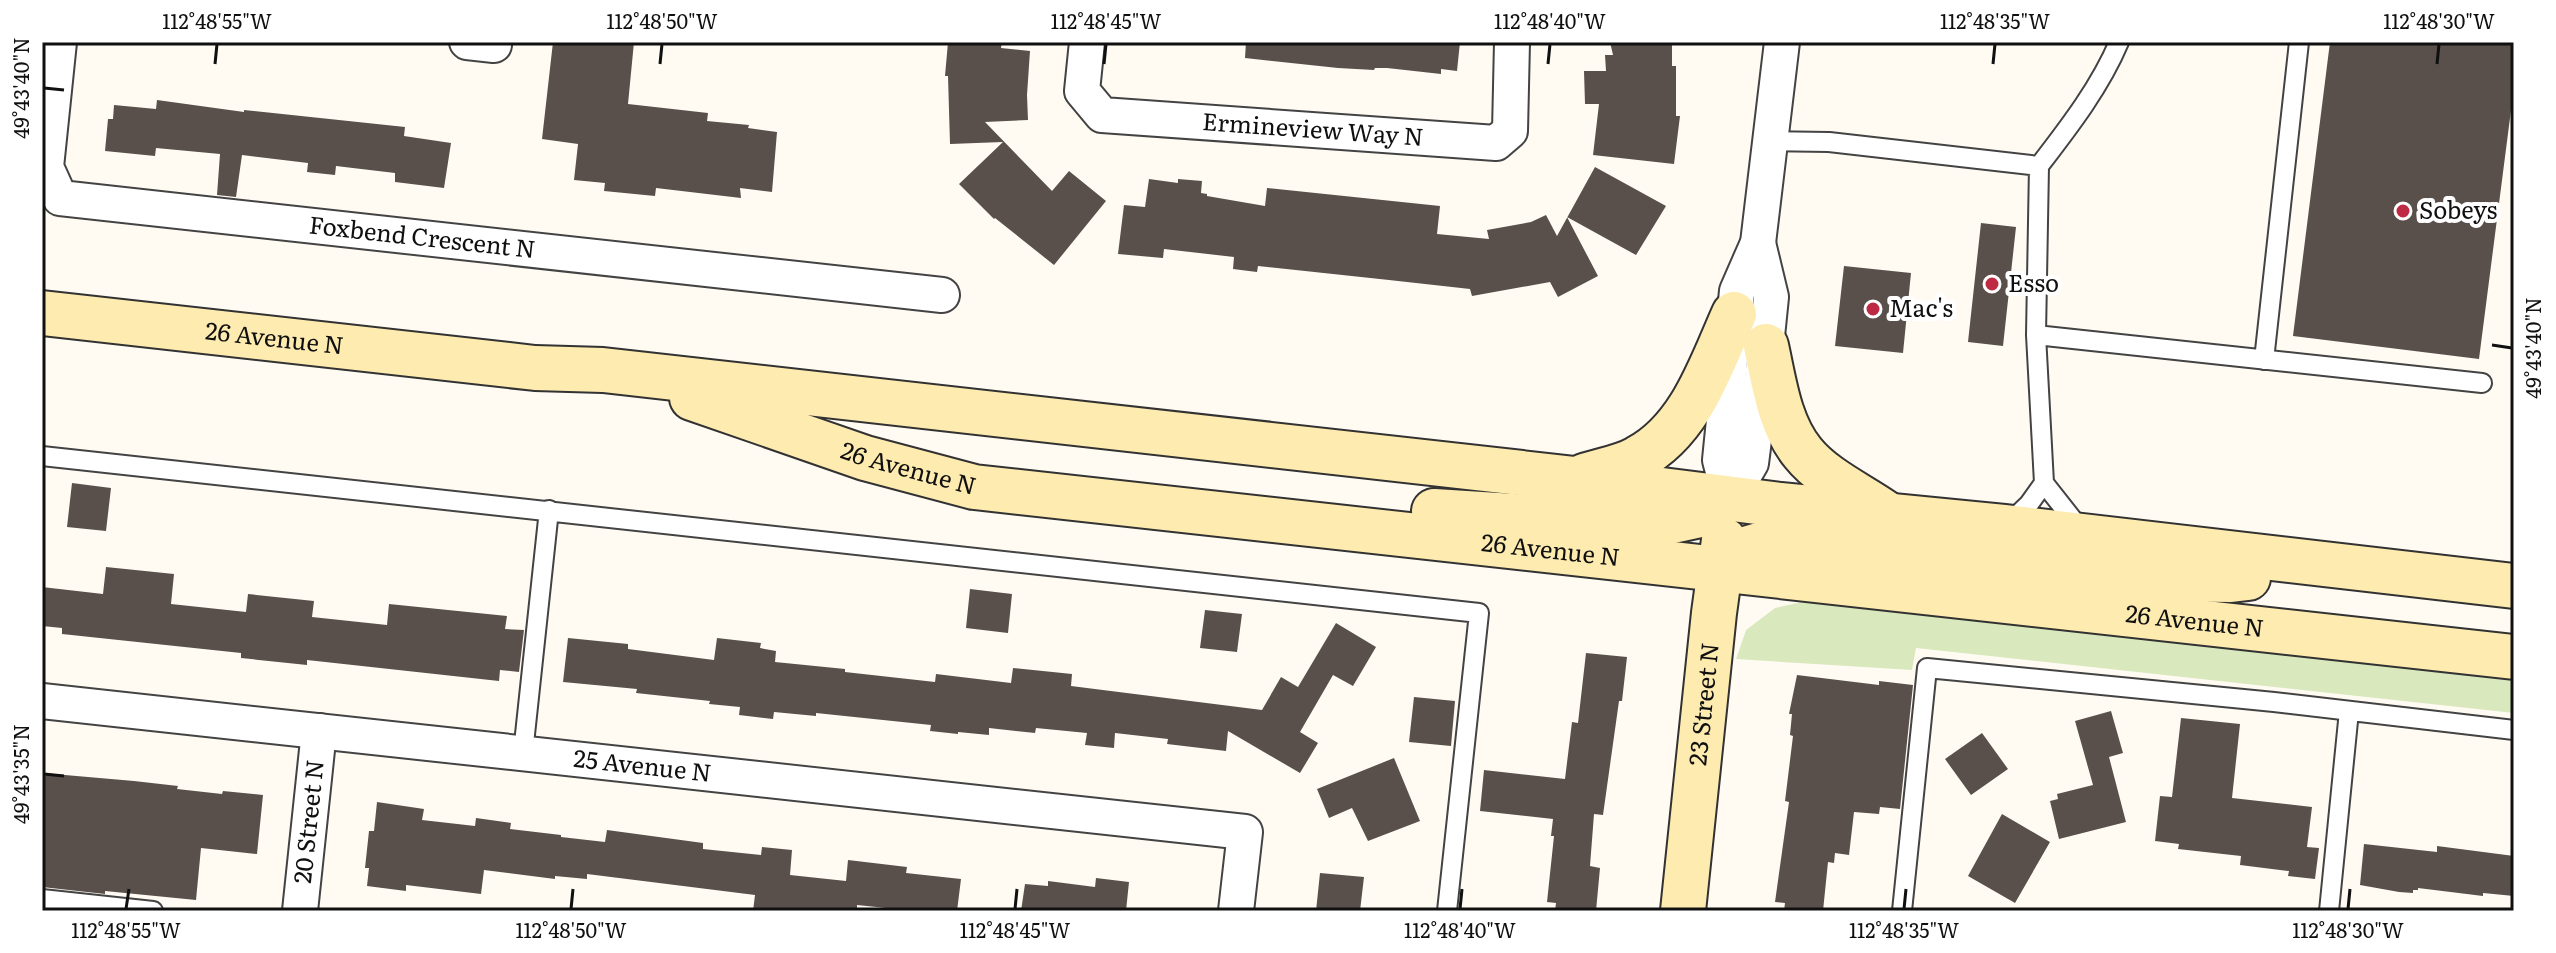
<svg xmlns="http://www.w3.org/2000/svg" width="2556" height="953" font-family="Literata,serif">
  <rect width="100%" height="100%" fill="#fffbf3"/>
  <!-- green -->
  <path fill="#d9e9bd" d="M1825 597 2514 665V713L1916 648 1912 670 1736 659 1746 630 1775 608Z"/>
  <!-- building -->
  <path fill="#59504c" d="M553 42H634L628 104 708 113 707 121 749 125 748 128 777 132 772 192 740 188 741 198 656 188 655 196 604 191 605 183 574 180 578 144 542 139Z
    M948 42H1002L1001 48 1030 51 1027 95 1028 120 985 122 1052 191 1069 171 1106 201 1054 265 995 218 994 219 959 184 1003 142 950 144 948 76H945Z
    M1246 42H1460L1457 71 1441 69V74L1387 68H1375L1374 70 1338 68 1245 58Z
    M1610 42H1672V66H1676V116H1680L1674 164 1593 155 1599 104H1585L1584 71H1606L1605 55H1613Z
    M2330 42H2514V87L2479 359 2293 336Z
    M157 100 244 112V110L405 127 404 136 451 143 444 188 395 182V173L336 166 335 175 307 172 308 163 242 155 236 197 217 195 220 154 156 148 155 156 105 151 108 119H113L114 105 156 109Z
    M1595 167 1666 206 1636 255 1567 217 1598 276 1558 297 1550 282 1472 296 1470 289 1389 280 1258 266 1257 272 1233 269 1234 257 1164 249 1163 258 1118 254 1124 205 1145 207 1149 179 1178 183V179L1202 181 1201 193 1207 194V196L1265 206 1267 188 1440 206 1437 234 1489 239 1487 230 1531 222 1546 215 1557 236Z
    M1981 223 2016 227 2003 346 1968 342Z
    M1844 266 1911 273 1903 353 1835 346Z
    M72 483 111 488 106 531 67 527Z
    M106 567 174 574 171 604 246 612 248 594 314 601 312 617 387 625 389 604 507 616 505 629 524 630 519 672 500 670 499 681 307 660V665L241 658V653L62 634V628L42 626V587L103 594Z
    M970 589 1012 594 1008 633 966 628Z
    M1205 610 1242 614 1237 652 1200 648Z
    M1336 623 1376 647 1353 686 1333 675 1300 732 1318 743 1300 773 1228 731 1226 751 1167 744 1168 739 1115 733 1114 748 1085 745 1087 733 1036 728 1035 733 989 728V735L958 732V734L930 731 931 725 816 713V716L774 712 773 719 739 715 740 707 709 704 710 701 636 693 637 689 563 682 568 638 628 644V649L714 660 717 638 761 643 760 648 776 651 775 662 845 669V672L935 682 936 674 1011 683 1013 668 1072 674 1071 686 1262 710 1281 677 1298 687Z
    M1586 653 1627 657 1622 701H1619L1603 815 1594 814 1590 866 1600 868 1596 911H1555L1556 903 1547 902 1554 836H1551L1553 819 1480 811 1484 770 1565 779 1572 722 1578 723Z
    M1797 675 1879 685V681L1913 685 1900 809 1880 807 1879 814 1854 812 1849 855 1835 853 1834 863 1828 862 1823 911H1784L1785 903 1775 902 1789 802 1785 801 1793 736 1790 735 1792 714H1789Z
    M1414 697 1455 701 1451 746 1409 742Z
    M2111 711 2123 753 2109 757 2126 822 2059 839 2050 801 2058 799 2057 794 2093 785 2075 721Z
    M2181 718 2240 724 2232 798 2312 807 2307 847 2319 848 2315 879 2288 876 2289 871 2240 865 2241 856 2178 849 2179 844 2155 841 2160 796 2172 797Z
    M1982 733 2008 769 1971 795 1945 759Z
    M1394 758 1420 821 1368 841 1352 808 1329 818 1317 789Z
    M42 773 134 781 178 786 177 789 222 794 223 791 263 795 257 854 201 848 196 900 105 891V894L42 887Z
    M377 802 424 809 422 820 475 826 476 818 511 823 510 829 561 835V837L605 842 607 830 703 843V849L761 855 762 847 792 850 790 875 846 881 848 860 907 867 906 873 961 879 957 911H915L857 905V911H753L755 895 587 874V879L555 876V879L484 870 481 894 406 885V891L367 886 369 868H365L369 831H374Z
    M2002 814 2050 842 2015 903 1968 876Z
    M2364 844 2437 852V846L2514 856V896L2483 893V896L2418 888V890H2413V893L2399 892 2360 885Z
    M1320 873 1364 877 1360 911H1316Z
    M1096 878 1129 882 1126 911H1021L1025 884 1048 886V881L1095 887Z"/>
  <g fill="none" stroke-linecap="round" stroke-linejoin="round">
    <defs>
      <path id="lane" d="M1770 141 1829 142 2039 166C2069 127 2100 87 2119 42
        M2039 166 2036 335 2044 483 2081 530
        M2036 335 2482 383
        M2264 360 2299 42
        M42 456 1479 613 1447 911
        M2009 523 2029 504 2044 483
        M523 753 549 510
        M42 899 153 911
        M1902 911 1927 668 2274 702 2514 730
        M2329 911 2349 711"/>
      <g id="street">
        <path id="s1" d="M59 42 46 167 60 198 942 295"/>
        <path d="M467 42 494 45"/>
        <path id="s2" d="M1087 42 1082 91 1102 115 1496 143 1510 131 1512 42"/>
        <path d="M1730 499 1720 460 1737 291 1758 243 1782 42"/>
        <path d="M1730 499 1751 463 1766 346 1771 297 1758 243"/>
        <path id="s3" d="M42 701 1245 832 1236 911"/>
        <path id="s4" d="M300 911 319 731"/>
      </g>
      <g id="secondary">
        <path id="s5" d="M42 313 535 368 603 370 1575 479 1780 505 2004 527 2514 586"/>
        <path d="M1766 346C1774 382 1779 424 1803 453 1823 478 1858 494 1884 512"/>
        <path id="s6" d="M692 398 865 458 974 487 2514 657"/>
        <path d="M1584 476C1602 470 1623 467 1638 458 1691 430 1711 365 1734 314"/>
        <path d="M1434 511 1654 525 1700 515 1728 500"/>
        <path d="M1720 569C1741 551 1747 545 1775 543L2154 579 2231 580 2248 578"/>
        <path id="s7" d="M1683 911 1714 613 1724 540"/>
      </g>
    </defs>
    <!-- lane casing -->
    <use href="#lane" stroke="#434343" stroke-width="22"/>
    <!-- street casing -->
    <use href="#street" stroke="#434343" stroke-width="38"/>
    <!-- secondary casing -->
    <use href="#secondary" stroke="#323232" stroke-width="48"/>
    <!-- lane -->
    <use href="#lane" stroke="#fff" stroke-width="18"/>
    <!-- street -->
    <use href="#street" stroke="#fff" stroke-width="34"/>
    <!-- secondary -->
    <use href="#secondary" stroke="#fdebb0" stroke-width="44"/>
  </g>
  <!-- ticks -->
  <path fill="none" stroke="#101010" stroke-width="3" d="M215 64 217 44M660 64 662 44M1104 64 1106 44M1548 64 1550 44M1993 64 1995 44M2437 64 2439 44M44 88 64 90M2492 345 2512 348M44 774 64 776M126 909 129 889M571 909 573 889M1015 909 1017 889M1460 909 1462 889M1904 909 1906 889M2348 909 2350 889"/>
  <!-- markers -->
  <g fill="#be2a44" stroke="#fff" stroke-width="3">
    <circle cx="2403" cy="211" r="8"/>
    <circle cx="1992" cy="284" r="8"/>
    <circle cx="1873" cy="309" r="8"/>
  </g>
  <g text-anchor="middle" stroke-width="8" stroke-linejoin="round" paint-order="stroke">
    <!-- street labels -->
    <g font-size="24" fill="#101010" stroke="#fff">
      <text dy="8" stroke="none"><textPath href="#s2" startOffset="292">Ermineview Way N</textPath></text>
      <text dy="8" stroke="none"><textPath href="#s1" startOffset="524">Foxbend Crescent N</textPath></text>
      <text dy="8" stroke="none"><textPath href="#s5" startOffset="234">26 Avenue N</textPath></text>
      <text dy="8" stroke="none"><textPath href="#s6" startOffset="228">26 Avenue N</textPath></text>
      <text dy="8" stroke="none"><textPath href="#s6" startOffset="876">26 Avenue N</textPath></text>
      <text dy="8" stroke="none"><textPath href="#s6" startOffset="1524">26 Avenue N</textPath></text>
      <text dy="8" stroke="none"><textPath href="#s7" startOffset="208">23 Street N</textPath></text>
      <text dy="8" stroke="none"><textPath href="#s3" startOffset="604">25 Avenue N</textPath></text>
      <text dy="8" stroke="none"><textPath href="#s4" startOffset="90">20 Street N</textPath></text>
    </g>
    <!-- poi labels -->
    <g font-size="24" fill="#101010" stroke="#fff" text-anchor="start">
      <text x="2419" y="219">Sobeys</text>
      <text x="2008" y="292">Esso</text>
      <text x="1889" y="317">Mac's</text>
    </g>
  </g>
  <!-- border -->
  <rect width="2556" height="953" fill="none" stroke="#ffffff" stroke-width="88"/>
  <rect x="44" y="44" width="2468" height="865" fill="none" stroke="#101010" stroke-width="3"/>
  <g font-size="20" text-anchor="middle" fill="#101010">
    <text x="217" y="29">112°48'55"W</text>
    <text x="662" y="29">112°48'50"W</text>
    <text x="1106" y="29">112°48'45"W</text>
    <text x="1550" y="29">112°48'40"W</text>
    <text x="1995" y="29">112°48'35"W</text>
    <text x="2439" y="29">112°48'30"W</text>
    <text transform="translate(22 88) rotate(-90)" y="7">49°43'40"N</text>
    <text transform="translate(2534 348) rotate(-90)" y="7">49°43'40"N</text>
    <text transform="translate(22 774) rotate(-90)" y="7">49°43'35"N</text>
    <text x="126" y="938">112°48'55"W</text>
    <text x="571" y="938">112°48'50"W</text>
    <text x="1015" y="938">112°48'45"W</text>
    <text x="1460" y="938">112°48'40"W</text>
    <text x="1904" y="938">112°48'35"W</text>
    <text x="2348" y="938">112°48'30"W</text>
  </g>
</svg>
